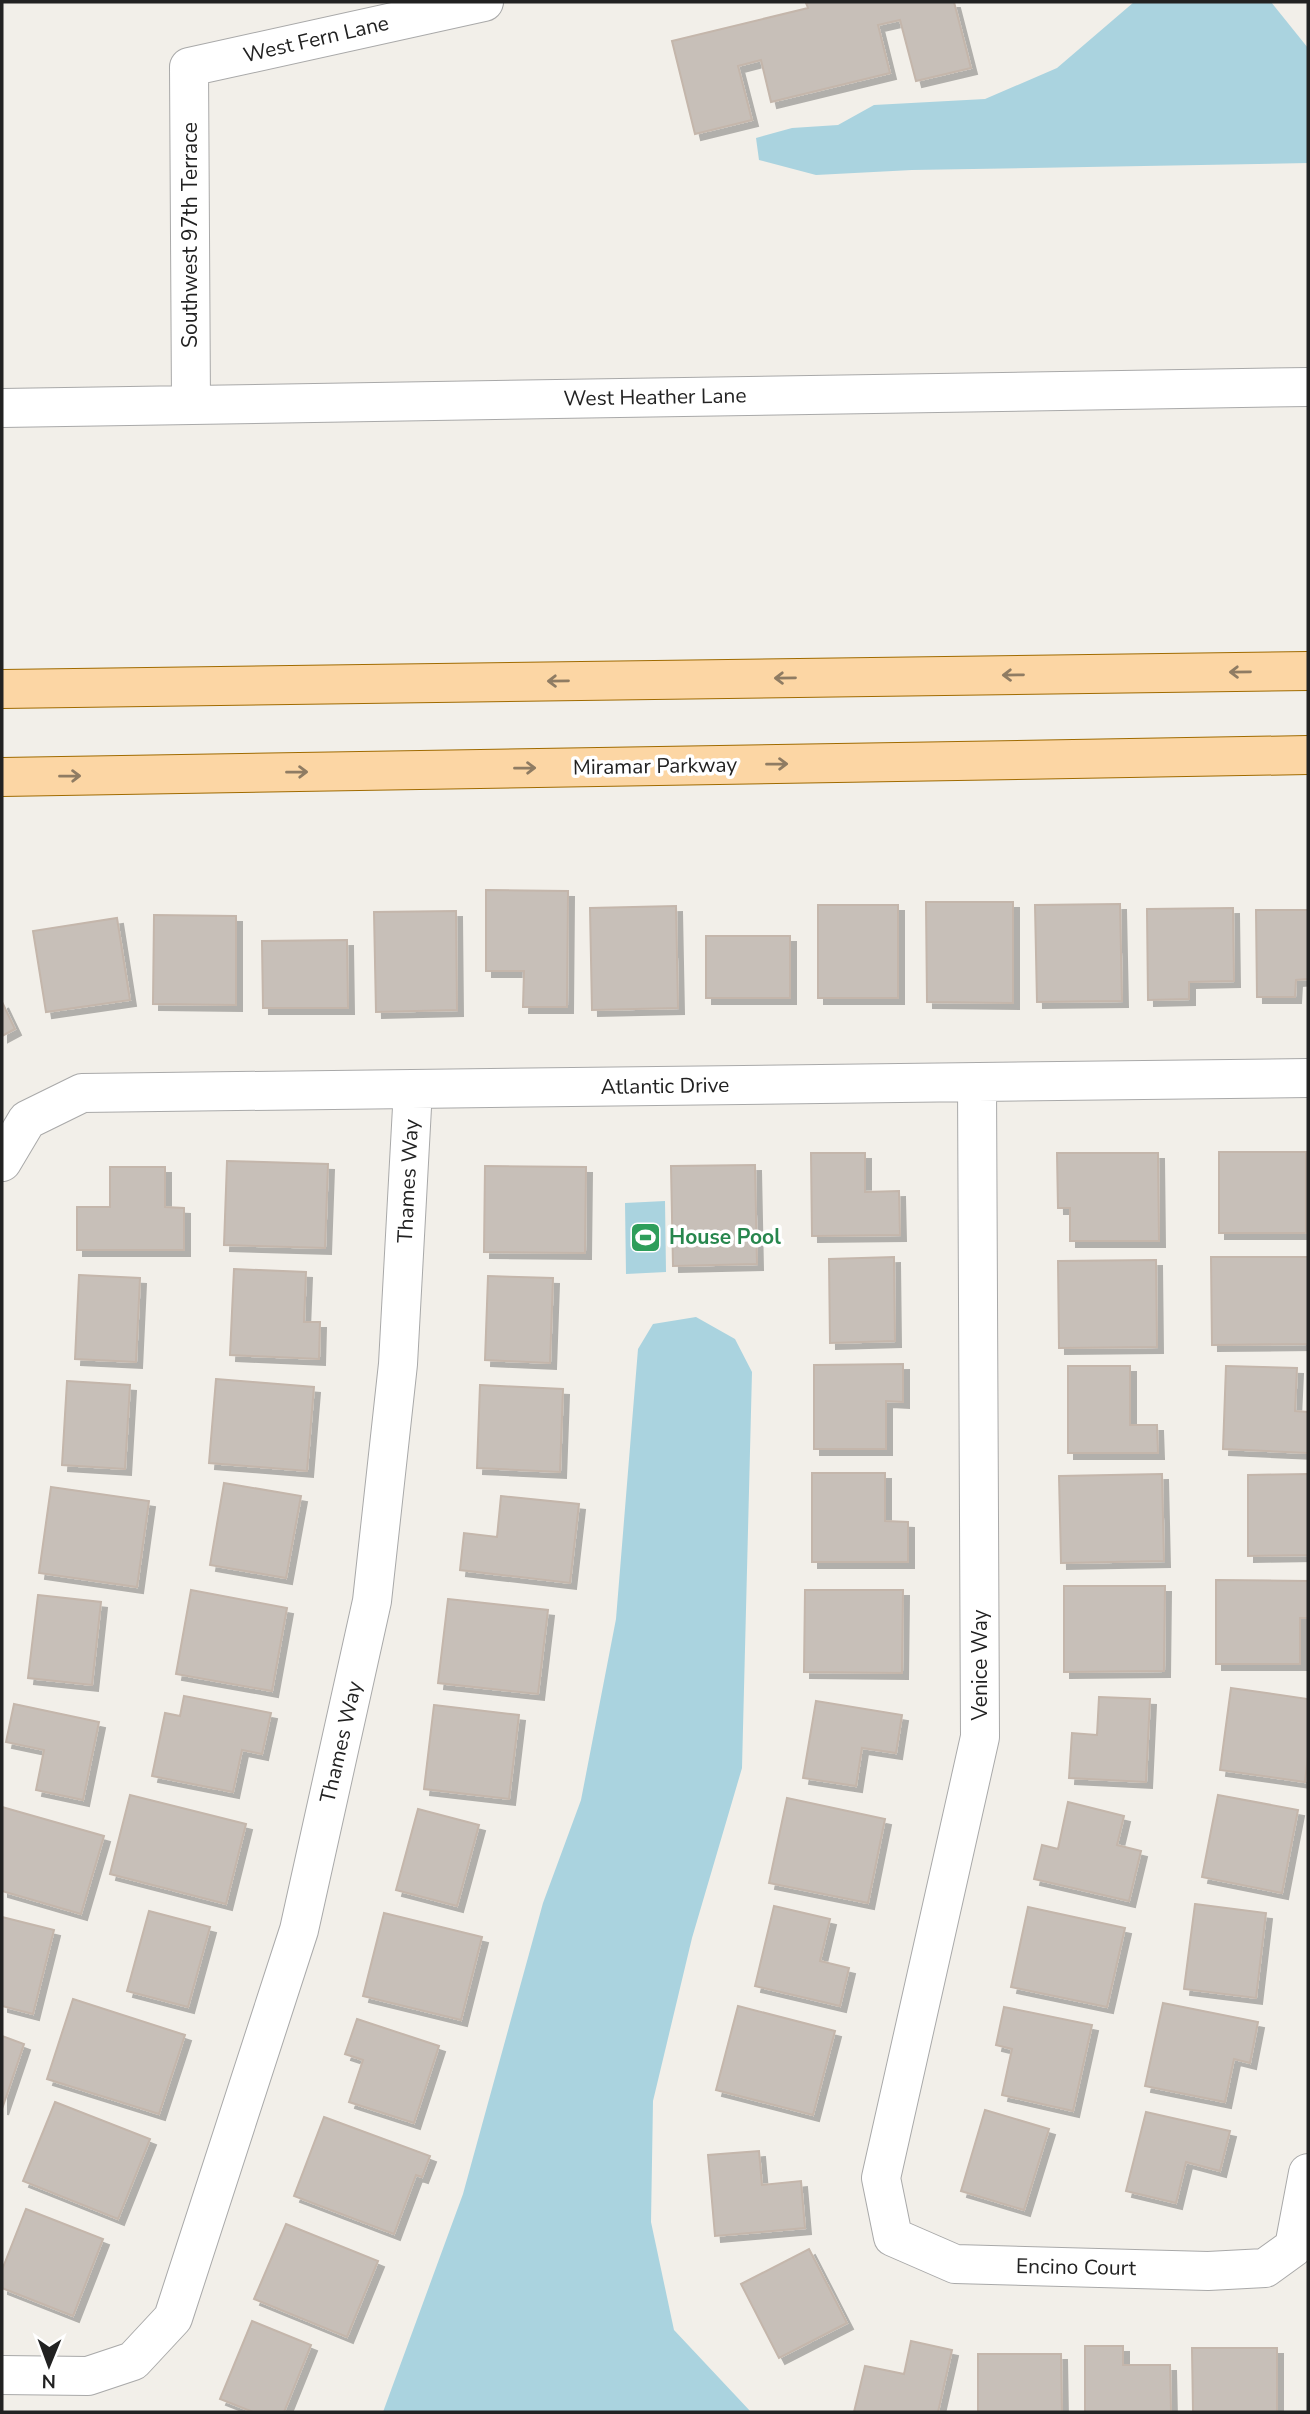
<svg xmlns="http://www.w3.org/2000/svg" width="1310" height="2414" font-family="'Nunito Sans',sans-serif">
  <defs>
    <filter id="shadow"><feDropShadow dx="6" dy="6" stdDeviation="0" flood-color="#0004"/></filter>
  </defs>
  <rect width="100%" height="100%" fill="#f2efe9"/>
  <!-- water -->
  <path fill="#aad3df" d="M1134 2H1271L1308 48V163L912 170 816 175 759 160 756 138 792 128 838 125 874 105 985 99 1057 68Z
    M665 1201 666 1272 626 1274 625 1203Z
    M696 1317 735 1339 752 1372 742 1768 692 1938 653 2101 651 2222 674 2330 751 2412H383L463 2194 543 1903 581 1800 616 1619 638 1349 653 1324Z"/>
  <!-- building -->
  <path fill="#c7bfb8" stroke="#c4b6ab" stroke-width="2" filter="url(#shadow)" d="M954 2 971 68 916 81 900 20 878 25 890 73 771 102 761 60 738 66 752 120 695 134 672 41 808 8 806 3 810 2Z
    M486 890 568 891 567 1007H523L524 971H486Z
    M926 902H1013V1003L927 1002Z
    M1120 904 1122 1001 1037 1002 1035 905Z
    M818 905H898V998H818Z
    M676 906 678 1008 592 1010 590 908Z
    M1233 908 1234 981 1189 982V999L1148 1000 1147 909Z
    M1256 910H1308V979L1296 980 1295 997H1257Z
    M456 911 457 1010 376 1012 374 912Z
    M154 915 236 916V1005L153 1004Z
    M117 918 130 1000 46 1012 33 931Z
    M706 936H790V998H706Z
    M347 940 348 1008H263L262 941Z
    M2 1002 15 1029 2 1036Z
    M1219 1152H1306V1233H1219Z
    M811 1153H865V1192L899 1191 900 1235 812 1236Z
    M1057 1153H1158L1159 1241H1070V1208H1058Z
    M227 1161 328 1164 325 1248 224 1245Z
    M755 1165 757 1264 673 1266 671 1166Z
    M485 1166 586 1167 585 1253 484 1252Z
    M110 1167H165V1207L184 1208V1250H77V1207H110Z
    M894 1257 895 1341 830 1343 829 1259Z
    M1211 1257H1308V1344L1212 1345Z
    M1156 1260 1157 1347 1059 1348 1058 1261Z
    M234 1269 306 1272 304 1322H320L319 1359 230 1355Z
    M79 1275 140 1278 136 1362 75 1359Z
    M488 1276 553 1278 550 1363 485 1360Z
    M903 1364V1402L886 1401V1449H814V1365Z
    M1068 1366H1130V1425H1157L1158 1453H1068Z
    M1226 1366 1297 1368 1295 1411 1308 1412V1453L1223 1449Z
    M216 1379 314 1387 307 1471 209 1463Z
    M67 1381 130 1385 125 1469 62 1465Z
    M480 1385 563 1389 560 1472 477 1468Z
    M812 1473H885V1521L908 1522V1562H812Z
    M1162 1474 1164 1561 1061 1563 1059 1476Z
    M1308 1474V1555L1248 1556V1475Z
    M224 1483 301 1496 286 1578 210 1565Z
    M51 1487 149 1501 137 1587 39 1573Z
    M501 1496 579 1504 570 1583 460 1570 464 1533 497 1537Z
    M1216 1580 1308 1581V1618H1300V1664H1216Z
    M1064 1586H1165L1164 1671 1064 1672Z
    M191 1590 287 1608 272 1691 176 1674Z
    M805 1590H903L902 1673 804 1672Z
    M38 1595 101 1602 92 1685 28 1678Z
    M448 1599 548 1610 538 1694 438 1683Z
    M1231 1688 1308 1699V1756L1305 1782 1220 1770Z
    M184 1696 271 1713 262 1754 242 1750 233 1792 152 1776 165 1713 180 1716Z
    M1099 1697 1150 1699 1146 1782 1069 1778 1072 1733 1097 1735Z
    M816 1701 902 1715 896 1753 862 1748 856 1786 803 1778Z
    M14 1704 99 1722 83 1800 36 1790 44 1750 6 1742Z
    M434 1705 519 1715 509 1799 424 1789Z
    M130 1795 246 1824 226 1904 110 1874Z
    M1218 1795 1298 1810 1282 1893 1202 1877Z
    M787 1798 885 1819 868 1903 769 1883Z
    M1068 1802 1124 1816 1117 1845 1141 1851 1129 1901 1034 1879 1042 1845 1058 1849Z
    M2 1807 104 1836 81 1914 2 1891Z
    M418 1809 479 1825 457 1906 396 1890Z
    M1195 1904 1266 1913 1256 1998 1184 1989Z
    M774 1906 830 1919 820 1961 849 1968 840 2006 755 1986Z
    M1028 1907 1125 1928 1107 2007 1011 1987Z
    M149 1911 210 1927 188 2007 127 1991Z
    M384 1913 482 1937 461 2020 363 1996Z
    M2 1917 54 1930 33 2014 2 2006Z
    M73 1999 185 2035 159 2114 47 2079Z
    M1163 2003 1258 2022 1250 2063 1234 2059 1225 2102 1145 2086Z
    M738 2006 835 2031 813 2115 716 2090Z
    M1004 2007 1092 2025 1073 2111 1002 2095 1012 2049 996 2045Z
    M357 2019 439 2046 414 2123 349 2102 363 2060 345 2054Z
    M2 2036 24 2044 2 2109Z
    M55 2102 150 2139 118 2219 23 2181Z
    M985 2110 1049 2129 1024 2210 961 2191Z
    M1146 2112 1230 2131 1220 2171 1186 2162 1176 2203 1126 2191Z
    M324 2117 430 2156 422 2177 416 2175 394 2234 294 2196Z
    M759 2151 762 2185 801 2181 805 2228 715 2236 708 2155Z
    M26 2209 103 2239 73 2316 2 2288V2270Z
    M286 2224 378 2261 347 2337 254 2299Z
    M809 2249 847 2323 779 2358 741 2284Z
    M252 2321 311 2345 284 2412H253L220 2399Z
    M911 2341 952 2350 938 2412H854L865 2366 904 2374Z
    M1085 2346H1123V2365H1170L1171 2412H1085Z
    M1192 2348H1277V2412H1193Z
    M978 2354H1061L1062 2412H978Z"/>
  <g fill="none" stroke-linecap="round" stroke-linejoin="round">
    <defs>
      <path id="minor" d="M191 404 189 67 484 2
        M2 408 1308 387
        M977 1082 980 1737 881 2178 893 2237 955 2264 1208 2271 1265 2268 1294 2247 1308 2173
        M2 1162 27 1120 82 1093 1308 1078
        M2 2375 88 2376 133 2361 173 2318 299 1930 372 1601 398 1364 413 1089"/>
      <path id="primary" d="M2 689 1308 671
        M2 777 1308 755"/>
    </defs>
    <!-- minor casing -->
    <use href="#minor" stroke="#a9a9a9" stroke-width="40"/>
    <!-- primary casing -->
    <use href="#primary" stroke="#a06b00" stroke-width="40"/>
    <!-- minor -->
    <use href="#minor" stroke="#fff" stroke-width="38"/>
    <!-- primary -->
    <use href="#primary" stroke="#fcd6a4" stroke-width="38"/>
  </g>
  <!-- one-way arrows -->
  <defs><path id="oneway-shaft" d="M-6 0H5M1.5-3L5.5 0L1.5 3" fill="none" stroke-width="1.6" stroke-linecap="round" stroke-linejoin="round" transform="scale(1.75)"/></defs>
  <g stroke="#8f7c63">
    <use href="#oneway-shaft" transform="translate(1240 672) rotate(179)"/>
    <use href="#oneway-shaft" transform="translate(1013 675) rotate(179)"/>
    <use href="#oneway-shaft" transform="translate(785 678) rotate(179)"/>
    <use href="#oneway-shaft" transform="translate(558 681) rotate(179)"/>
    <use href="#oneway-shaft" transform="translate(777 764) rotate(-1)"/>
    <use href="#oneway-shaft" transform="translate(525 768) rotate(-1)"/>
    <use href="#oneway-shaft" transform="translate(297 772) rotate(-1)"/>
    <use href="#oneway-shaft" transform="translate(70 776) rotate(-1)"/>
  </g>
  <!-- icons -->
  <defs>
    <symbol id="stadium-square" viewBox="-11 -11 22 22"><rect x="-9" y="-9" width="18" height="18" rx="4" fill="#2e9e5b" stroke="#fff"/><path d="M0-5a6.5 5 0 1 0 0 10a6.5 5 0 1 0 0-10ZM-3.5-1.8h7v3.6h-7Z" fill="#fff"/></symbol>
  </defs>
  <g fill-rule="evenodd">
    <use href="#stadium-square" x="628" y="1220" width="35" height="35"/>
  </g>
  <g text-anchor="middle" stroke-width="7" stroke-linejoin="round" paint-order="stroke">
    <!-- street labels -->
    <g font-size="21" fill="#222" stroke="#fff">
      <text transform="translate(316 39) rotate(-13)" y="7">West Fern Lane</text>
      <text transform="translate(190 235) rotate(-90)" y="7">Southwest 97th Terrace</text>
      <text transform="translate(655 397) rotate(-1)" y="7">West Heather Lane</text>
      <text transform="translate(655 766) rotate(-1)" y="7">Miramar Parkway</text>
      <text transform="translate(665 1086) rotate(-1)" y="7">Atlantic Drive</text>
      <text transform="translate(408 1181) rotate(-87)" y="7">Thames Way</text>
      <text transform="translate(980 1665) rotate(-90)" y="7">Venice Way</text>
      <text transform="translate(341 1742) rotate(-77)" y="7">Thames Way</text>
      <text transform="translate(1076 2267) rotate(1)" y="7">Encino Court</text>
    </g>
    <!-- leisure labels -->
    <g font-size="21" font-weight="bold" fill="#27864d" stroke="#fff" text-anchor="start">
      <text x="669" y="1244">House Pool</text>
    </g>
  </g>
  <!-- border -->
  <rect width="1310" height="2414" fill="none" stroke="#222222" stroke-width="7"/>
  <!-- north arrow -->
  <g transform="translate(49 2365) rotate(181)" stroke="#ffffff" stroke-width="5" paint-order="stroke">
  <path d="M0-5L12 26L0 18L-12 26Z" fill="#222222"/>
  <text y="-10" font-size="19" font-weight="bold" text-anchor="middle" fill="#222222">N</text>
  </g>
</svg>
